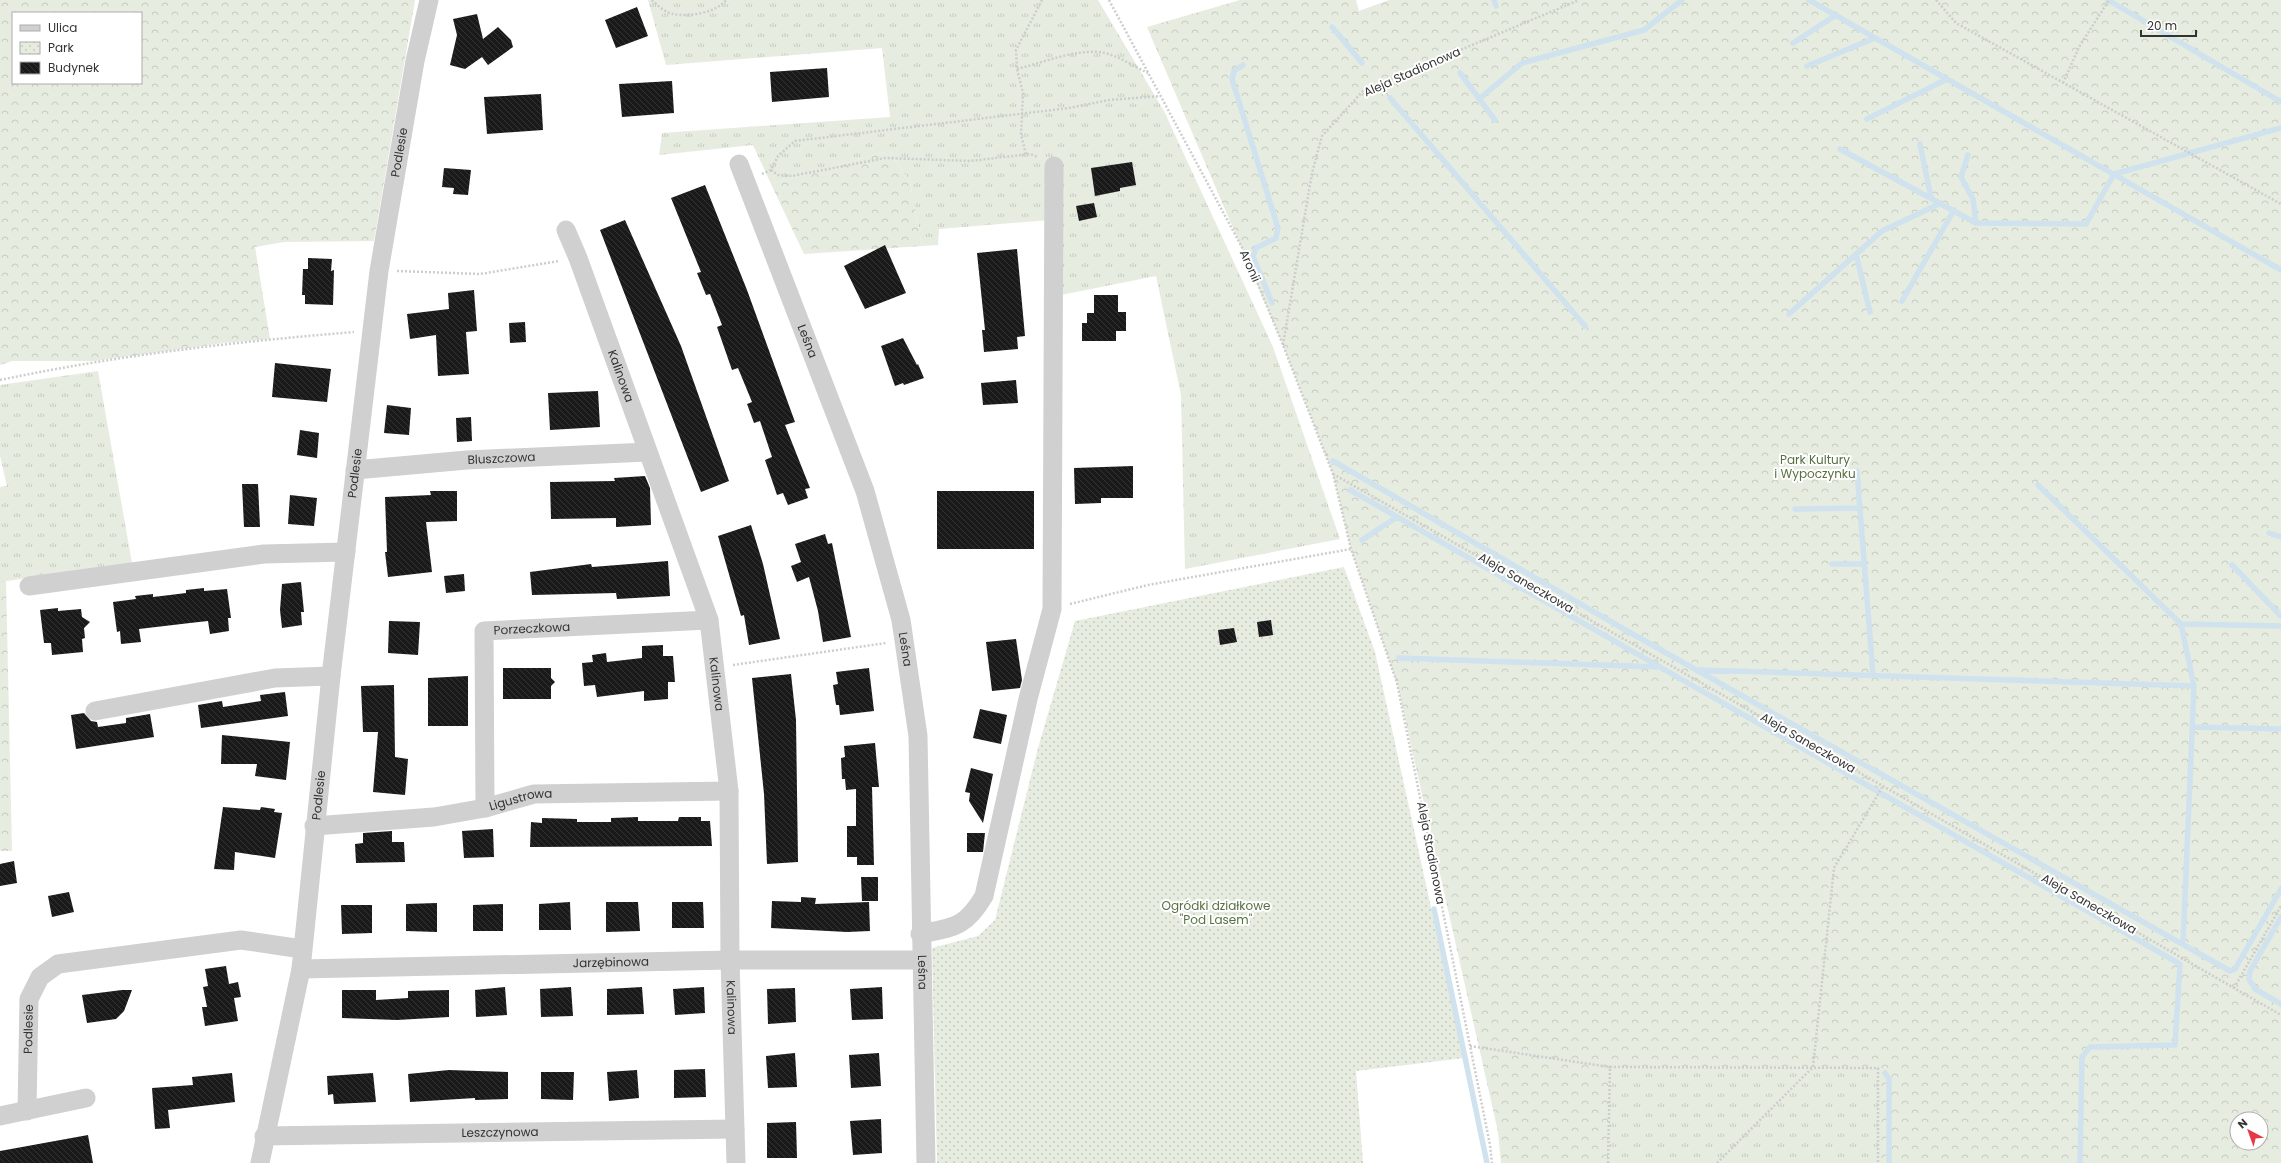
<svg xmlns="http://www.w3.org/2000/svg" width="2281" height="1163" font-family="Poppins,sans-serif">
  <defs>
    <pattern id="grass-tufts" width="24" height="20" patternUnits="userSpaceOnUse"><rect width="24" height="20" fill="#e6ecdf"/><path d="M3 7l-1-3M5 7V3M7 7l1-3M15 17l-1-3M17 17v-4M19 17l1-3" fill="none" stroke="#c6cbc0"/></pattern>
    <pattern id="forest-crowns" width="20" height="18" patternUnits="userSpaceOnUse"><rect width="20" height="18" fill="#e6ecdf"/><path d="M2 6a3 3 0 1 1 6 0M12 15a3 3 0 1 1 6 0" fill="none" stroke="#c6cbc0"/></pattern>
    <pattern id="park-dots" width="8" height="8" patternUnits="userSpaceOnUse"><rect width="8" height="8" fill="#e6ecdf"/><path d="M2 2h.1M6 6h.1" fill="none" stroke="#c6cbc0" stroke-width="1.8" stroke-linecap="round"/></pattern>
    <pattern id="building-back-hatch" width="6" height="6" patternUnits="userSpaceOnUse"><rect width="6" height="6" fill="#1a1a1a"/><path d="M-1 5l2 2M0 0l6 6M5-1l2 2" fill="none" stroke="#333"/></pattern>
  </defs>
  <rect width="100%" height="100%" fill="#fff"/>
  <!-- grass -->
  <path fill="url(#grass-tufts)" d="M648 0H1098L1164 111 1273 347 1340 539 1185 569 1181 395 1156 276 1061 295 1049 220 939 229 938 245 922 246 910 182 889 151 771 184 753 145 659 155 662 133 890 117 882 48 666 65Z
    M98 371 132 563 0 582V487L7 486 0 456V385Z
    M1610 1067 1878 1068V1163H1608Z"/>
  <!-- forest -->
  <path fill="url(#forest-crowns)" fill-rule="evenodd" d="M0 0H415L374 241 284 242 255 247 270 339 224 343 95 361H12L0 365ZM13 13H141V83H13Z
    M1240 0H1356L1359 11 1389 0H2281V1163H1878V1068L1611 1067 1608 1163H1501L1498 1132 1397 683 1351 549 1333 474 1283 345 1147 27ZM2237 1119H2261V1143H2237Z
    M889 151 910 182 922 246 804 254 771 184Z
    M6 580 12 851H0V582Z"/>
  <!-- park -->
  <path fill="url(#park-dots)" d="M1344 567 1375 652 1464 1058 1356 1071 1363 1163H937L932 948 978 936 995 920 1038 748 1075 621Z"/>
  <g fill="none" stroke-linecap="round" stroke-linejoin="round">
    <!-- stream -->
    <path stroke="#cfe2ee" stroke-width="5.5" d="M1494 0 1496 6
      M1809 0 2281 270
      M2108 0 2281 102
      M1332 27 1362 63
      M1793 43 1836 15
      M1243 65 1234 71 1232 79 1278 228 1276 238 1256 248 1253 256 1272 303
      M1807 66 1875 38
      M1460 73 1495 120
      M1390 98 1585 326
      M1479 99 1522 63 1644 30 1682 0
      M1867 119 1947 79
      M1920 144 1931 198
      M1840 149 1976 223 2086 224 2114 174 2281 128
      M1968 155 1961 177 1973 199 1976 223
      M1856 254 1870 312
      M1902 301 1954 210
      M1789 314 1882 231 1941 203
      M1333 461 1622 628 2230 971 2235 969 2281 889
      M1857 471 1873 675
      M2038 485 2181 624 2194 686 2183 944
      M1350 490 2180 964 2175 1045 2090 1047 2082 1057 2080 1163
      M1795 509 1860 508
      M2269 533 2281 537
      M1362 540 1397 517
      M1832 564H1864
      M2232 565 2281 616
      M2181 624 2281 626
      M1399 658 1658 667
      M1699 670 2194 686
      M2194 727 2281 729
      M1434 909 1487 1163
      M2281 917 2250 971 2249 979 2255 989 2281 1004
      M1885 1073 1889 1079V1163"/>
  </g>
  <!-- building -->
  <path fill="url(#building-back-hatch)" d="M637 7 648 36 616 48 605 20Z
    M477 14 483 39 498 27 511 40 513 47 488 65 482 57 465 69 450 65 457 35 453 19Z
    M827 68 829 97 772 102 770 72Z
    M672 81 674 113 622 117 619 84Z
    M541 94 543 130 487 134 484 97Z
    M1132 162 1136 185 1120 188V191L1095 196 1091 168Z
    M444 168 471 170 468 195 453 194 454 188 442 187Z
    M705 185 747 290 795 422 785 425 810 488 805 489 808 498 788 505 783 493 777 495 765 460 772 457 760 421 754 423 747 404 752 402 738 368 732 370 717 327 722 325 710 294 706 295 697 273 701 272 671 198Z
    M1094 203 1097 217 1079 221 1076 206Z
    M625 220 681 346 729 481 701 492 600 230Z
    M885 245 906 293 865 309 844 266Z
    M1017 249 1025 336 1017 337 1018 349 984 352 982 330H985L977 253Z
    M308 258 332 259 331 271 334 270 333 305 305 304V295H302L303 269H308Z
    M474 290 477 331 466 332 469 374 438 376 436 335 410 339 407 314 449 309 448 293Z
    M1094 295H1118V312H1126V331H1116V341H1082V323H1087V313H1094Z
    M525 322 526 342 510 343 509 323Z
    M903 338 917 365 918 364 924 378 904 385 903 383 895 386 881 346Z
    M275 363 331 369 327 402 272 397Z
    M1016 380 1018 403 983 405 981 383Z
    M598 391 600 427 550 430 548 393Z
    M387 405 411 408 409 435 384 433Z
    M471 417 472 441 457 442 456 418Z
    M300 430 319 433 317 458 297 455Z
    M1133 466V498H1101V503L1075 504 1074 468Z
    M645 476 650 488 651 525 616 527V518L551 519 550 482 615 481 614 478Z
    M242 484H258L260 527H244Z
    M430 491H457V521L426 522 432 572 388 577 385 552H387L385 497 431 495Z
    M937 491H1034V549H937Z
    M290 495 317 498 314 526 288 524Z
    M751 525 763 564 780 639 749 645 744 615 741 616 718 536Z
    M825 534 828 544 832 543 851 637 823 642 818 611 809 577 797 582 791 566 801 562 795 544Z
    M668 561 670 596 617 599 616 593 532 595 530 572 591 564 592 567Z
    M464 574 465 591 446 593 444 576Z
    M301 582 304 612H301L302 625 282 628 280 610 282 584Z
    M204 588V591L227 589 231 618H228L229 631 210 634 208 621 190 623 139 629 141 642 121 644 120 631 117 632 113 602 136 599 135 596 153 594V597L170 595 186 593V590Z
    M58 608V611L81 609 82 617 90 622 84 628 85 638 82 639 83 652 52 655 51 643H44L40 610Z
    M1271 620 1273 635 1259 637 1257 622Z
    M389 621 420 622 418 655 388 653Z
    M1234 628 1237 642 1220 645 1218 630Z
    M1016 639 1022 680 1020 688 992 691 986 642Z
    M663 645V656H673L675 682H668V699L644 701V691L597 697 595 685 584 686 582 663 593 662 592 655 606 653 607 662 642 658V646Z
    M503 668H551V678L555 682 551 686V699H503Z
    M869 668 874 711 840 715 839 705H836L833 685 838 684 836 672Z
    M791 674 796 720 798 862 767 864 764 794 752 678Z
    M468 676V726H428V678Z
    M394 685 395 757 408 759 405 795 373 792 378 732H363L361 686Z
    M285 692 288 716 201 728 198 705 222 701 223 707 261 701 260 695Z
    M980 709 1007 715 1001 744 973 738Z
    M84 713 91 721 97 722 98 727 126 723V718L150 714 154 737 76 749 71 715Z
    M222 735 290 742 286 780 255 776 257 764H221Z
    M875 743 879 787H872L874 865H857V857H847V826H856V789L846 790 845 779H842L841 758 845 757 844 746Z
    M971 768 993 774 983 823 969 801 970 793 965 792Z
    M223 807 260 810 261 807 275 809 274 812 282 813 275 858 235 852 234 870 214 869Z
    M638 817V821H678L679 817H701V821H710L712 846 530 847 531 822 542 823V818L577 819V822H611V818Z
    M493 829 494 857 464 858 462 831Z
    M392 831V842H404L405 862 356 863 355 844 363 843V833Z
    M967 833H985L983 852H967Z
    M14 861 17 883 0 886V864Z
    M861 877H878V901H862Z
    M69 892 74 912 52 917 48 896Z
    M801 897 816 898 815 904 869 902 870 931 847 932 771 928 772 901 801 902Z
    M570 902 571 930H539V904Z
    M606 902H638L640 931 606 932Z
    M672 902H703L704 928H672Z
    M437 903V932L406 931V904Z
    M503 904V931H473V905Z
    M341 905H372V933L342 934Z
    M226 966 229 984 238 982 241 997 234 998 238 1021 205 1026 202 1007H207L203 987 208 986 205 969Z
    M505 987 507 1015 476 1017 475 990Z
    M571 987 573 1016 541 1017 540 989Z
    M642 987 644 1014 607 1015V989Z
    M704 987 705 1013 675 1015 673 989Z
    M882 987 883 1019 852 1020 850 989Z
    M795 988 796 1022 768 1024 767 989Z
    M122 990H132L124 1011 116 1019 87 1023 82 995Z
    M342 990H376V1000L408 998V991L449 990V1017L397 1020 342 1018Z
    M795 1053 797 1087 768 1088 766 1056Z
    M879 1053 881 1086 851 1088 849 1055Z
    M705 1069 706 1097 674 1098V1070Z
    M449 1070 508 1072V1099L475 1100V1098L410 1102 408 1074Z
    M637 1070 639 1098 609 1101 607 1072Z
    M541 1072H574L573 1100 541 1099Z
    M232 1073 235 1102 168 1110 170 1128 155 1129 152 1088 193 1085 192 1077Z
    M373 1073 376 1102 334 1104 333 1094 328 1095 327 1076Z
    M881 1119 882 1153 853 1155 850 1121Z
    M796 1122 797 1158H767V1123Z
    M88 1135 93 1163H0V1151Z"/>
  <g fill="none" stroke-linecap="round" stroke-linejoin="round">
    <!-- path -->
    <path stroke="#cdcdcd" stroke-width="2.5" stroke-dasharray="2 2" stroke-linecap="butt" d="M652 0C657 5 666 13 673 14 689 17 716 13 726 0
      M1109 0 1245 253 1283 345 1333 474 1351 549 1397 683 1490 1145 1492 1163
      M1936 0 1956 23 2281 204
      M1017 69C1042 63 1072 50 1099 52 1116 54 1133 66 1148 73
      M2063 83 2079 47 2109 0
      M1026 154 1021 135 1023 93 1017 69 1016 50 1042 0
      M771 170 778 175 792 176 885 158 970 161 1030 154 1038 157
      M762 174 771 170 778 156 795 141 1069 108 1109 100 1161 96
      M397 271 480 274 559 261
      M1283 345 1312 173 1322 136 1363 91 1579 0
      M0 380C119 355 233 342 354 332
      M1333 474 1883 786 2281 1015
      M1070 604 1148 585 1351 549
      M733 665 886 643
      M2234 988 2281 906
      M1470 1046 1610 1067
      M1608 1163 1610 1067 1878 1068V1163
      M1717 1163 1813 1067 1834 868 1883 786"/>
    <!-- minor -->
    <g stroke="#d0d0d0" stroke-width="19">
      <path id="s1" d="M739 164 865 491 901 620 918 736 926 1163"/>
      <path id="s2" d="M566 230 578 258 709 620 729 791 730 960 736 1163"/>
      <path id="s3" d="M355 470 467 460 648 452"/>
      <path d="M29 586 264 554 346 552"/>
      <path d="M95 711 275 678 331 676"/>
      <path id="s4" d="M485 808 484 631 709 620"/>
      <path id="s5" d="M314 826 434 817 485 808 534 794 729 791"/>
      <path d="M920 934C954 927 965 928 984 896L1028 699 1052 609 1054 166"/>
      <path id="s6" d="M301 969 730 960H921"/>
      <path id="s7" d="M27 1111 29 999 40 977 58 964 241 940 302 949"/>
      <path d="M0 1116 86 1098"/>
      <path id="s8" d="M264 1136 735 1129"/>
      <path id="s9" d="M260 1163 301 969 331 676 379 271 415 61 429 0"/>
    </g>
  </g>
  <g text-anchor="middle" stroke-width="4" stroke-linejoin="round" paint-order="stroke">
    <!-- street labels -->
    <g font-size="12" fill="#333" stroke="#fff">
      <text transform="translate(1412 72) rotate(-24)" y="4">Aleja Stadionowa</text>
      <text dy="4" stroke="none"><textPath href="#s9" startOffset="1021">Podlesie</textPath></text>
      <text transform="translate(1250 266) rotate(66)" y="4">Aronii</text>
      <text dy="4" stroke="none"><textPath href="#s1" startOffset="190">Leśna</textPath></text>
      <text dy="4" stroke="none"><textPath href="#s2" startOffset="156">Kalinowa</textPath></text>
      <text dy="4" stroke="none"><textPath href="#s3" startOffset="147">Bluszczowa</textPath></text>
      <text dy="4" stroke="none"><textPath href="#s9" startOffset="697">Podlesie</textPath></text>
      <text transform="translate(1526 583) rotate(30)" y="4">Aleja Saneczkowa</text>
      <text dy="4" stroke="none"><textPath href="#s4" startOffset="225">Porzeczkowa</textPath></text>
      <text dy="4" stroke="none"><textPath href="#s1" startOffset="514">Leśna</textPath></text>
      <text dy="4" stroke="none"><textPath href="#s2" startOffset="480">Kalinowa</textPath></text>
      <text transform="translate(1808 743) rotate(30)" y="4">Aleja Saneczkowa</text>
      <text dy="4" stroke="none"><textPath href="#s9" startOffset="373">Podlesie</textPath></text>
      <text dy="4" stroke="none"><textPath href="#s5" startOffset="209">Ligustrowa</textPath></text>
      <text transform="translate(1431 853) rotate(79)" y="4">Aleja Stadionowa</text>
      <text transform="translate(2089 904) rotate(30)" y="4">Aleja Saneczkowa</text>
      <text dy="4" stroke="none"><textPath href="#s6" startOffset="310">Jarzębinowa</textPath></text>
      <text dy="4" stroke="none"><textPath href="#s1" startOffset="838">Leśna</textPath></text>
      <text dy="4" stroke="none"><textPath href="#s2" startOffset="804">Kalinowa</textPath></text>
      <text dy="4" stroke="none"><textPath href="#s7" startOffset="82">Podlesie</textPath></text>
      <text dy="4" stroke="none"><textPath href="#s8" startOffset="236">Leszczynowa</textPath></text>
    </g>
    <!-- park labels -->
    <g font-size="12" fill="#56703f" stroke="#fff">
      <text x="1815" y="464">Park Kultury<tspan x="1815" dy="14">i Wypoczynku</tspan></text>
      <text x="1216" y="910">Ogródki działkowe<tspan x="1216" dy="14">"Pod Lasem"</tspan></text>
    </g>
  </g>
  <!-- legend -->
  <rect x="12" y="12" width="130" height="72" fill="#ffffff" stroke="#adadad"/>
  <rect x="20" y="25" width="20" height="6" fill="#d0d0d0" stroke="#adadad"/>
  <text x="48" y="32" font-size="12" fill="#333333">Ulica</text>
  <rect x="20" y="42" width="20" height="12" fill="url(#park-dots)" stroke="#adadad"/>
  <text x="48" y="52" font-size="12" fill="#333333">Park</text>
  <rect x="20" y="62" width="20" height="12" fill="url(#building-back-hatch)" stroke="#adadad"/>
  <text x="48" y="72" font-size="12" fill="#333333">Budynek</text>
  <!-- north arrow -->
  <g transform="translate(2249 1131) rotate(319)"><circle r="19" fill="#ffffff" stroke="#adadad"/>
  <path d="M0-3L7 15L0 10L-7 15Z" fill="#e63946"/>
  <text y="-6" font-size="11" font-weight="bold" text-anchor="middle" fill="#333333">N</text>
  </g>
  <!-- scale -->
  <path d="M2141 30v6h55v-6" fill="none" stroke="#333333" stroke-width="2"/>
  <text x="2147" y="30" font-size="12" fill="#333333" stroke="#ffffff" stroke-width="3" paint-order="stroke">20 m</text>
</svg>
